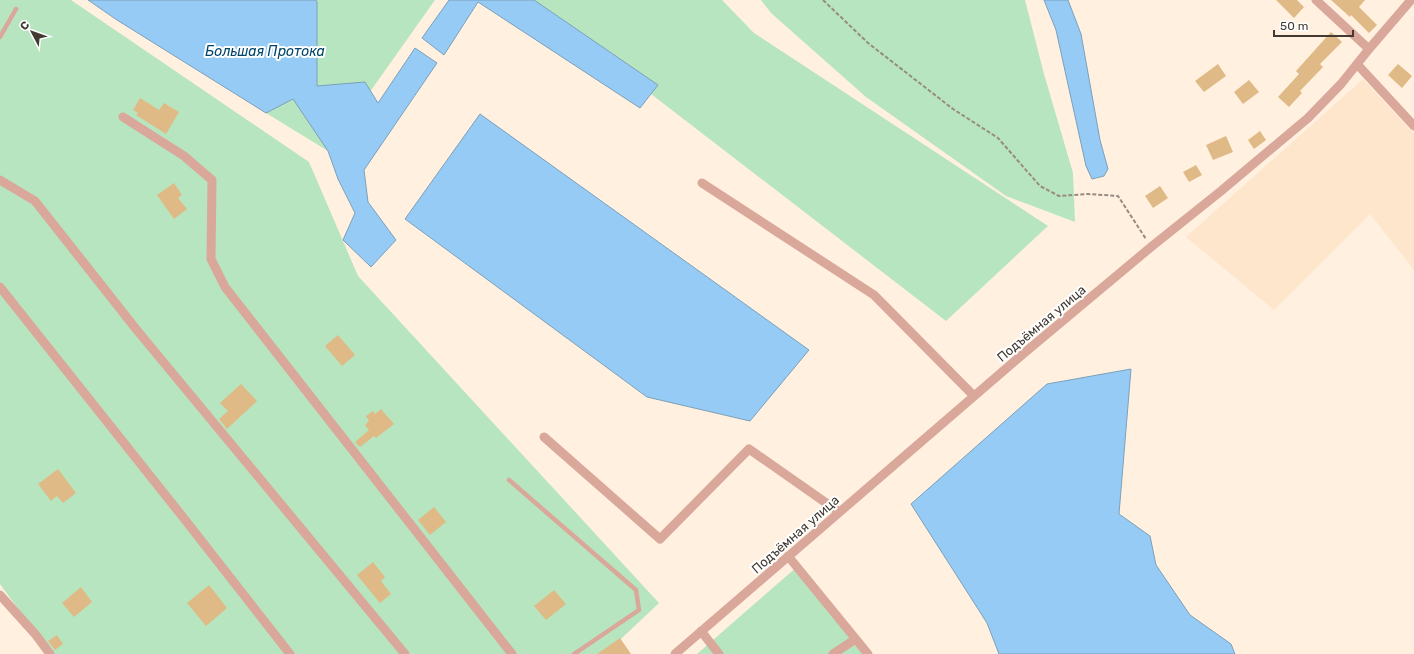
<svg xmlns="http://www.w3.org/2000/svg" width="1414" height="654" font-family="Rubik,sans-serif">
  <rect width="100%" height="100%" fill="#fff0e0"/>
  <!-- built -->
  <path fill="#fee6cc" d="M1363 79 1414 134V270L1370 214 1274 310 1186 237Z"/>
  <!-- green -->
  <path fill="#b7e5bf" d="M0 0H71L309 162 358 276 659 603 605 654H51L0 584Z
    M316 0H435L328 151 266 113 317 86V2Z
    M529 0H722L754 33 1048 226 946 321Z
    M761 0H1025L1044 74 1073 173 1075 222 1006 196 866 97 771 13Z
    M798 566 871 654H697Z"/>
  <!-- water -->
  <path fill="#95cbf4" stroke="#7ca0ba" d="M88 0H316L317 2V86L365 82 378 103 415 48 437 63 364 170 368 202 396 240 371 267 343 240 355 213 338 179 328 151 293 99 266 113 117 20Z
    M449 0H534L658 85 640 108 478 2 444 55 422 38Z
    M1044 0H1068L1081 34 1100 140 1108 169 1104 176 1092 179 1086 166 1056 30Z
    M480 114 809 350 750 421 647 397 405 219Z
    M1131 369 1119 514 1150 536 1156 565 1190 615 1231 644 1235 654H999L987 623 911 504 1047 384Z"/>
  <!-- building -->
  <path fill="#e0ba86" d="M1276 0H1297L1304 7 1294 18Z
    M1331 0H1365L1359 7 1377 25 1369 33 1351 15 1350 17Z
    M1331 32 1342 42 1320 64 1323 67 1300 91 1302 93 1289 107 1278 97 1299 74 1296 71Z
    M1218 64 1226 76 1204 92 1195 81Z
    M1398 64 1412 76 1402 88 1388 75Z
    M1249 80 1259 92 1243 104 1234 92Z
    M140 98 159 110 164 103 179 112 166 134 136 115 138 113 133 110Z
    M1260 131 1266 140 1254 149 1248 140Z
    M1226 136 1233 152 1213 160 1206 145Z
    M1196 165 1202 175 1189 182 1183 172Z
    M174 183 182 195 178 198 187 209 174 219 157 195Z
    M1160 186 1168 198 1153 208 1145 196Z
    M338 335 355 355 342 366 325 346Z
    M241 384 257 401 227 429 219 419 228 411 220 403Z
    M381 409 394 424 376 438 374 436 360 447 355 442 369 430 365 425 369 421 366 416 373 411 375 414Z
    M58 469 76 493 63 503 57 496 51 501 38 484Z
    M434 507 446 522 430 535 418 520Z
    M373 562 385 577 381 581 391 594 380 603 357 575Z
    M209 585 227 608 206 626 187 603Z
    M81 587 92 602 74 617 62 603Z
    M554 590 566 604 546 620 534 606Z
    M57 635 63 644 55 650 48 641Z
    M620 638 631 654H597Z"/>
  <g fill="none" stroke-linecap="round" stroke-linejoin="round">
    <!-- path -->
    <path stroke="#978c81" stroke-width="2" stroke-dasharray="4 2" stroke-linecap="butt" d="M823 0 868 43 953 109 998 138 1040 186 1059 196 1088 194 1118 196 1146 239"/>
    <!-- service -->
    <path stroke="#daa79b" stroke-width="4.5" d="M0 37 16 9
      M509 480 636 590 639 610 574 654"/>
    <!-- minor -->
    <path stroke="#daa79b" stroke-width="9" d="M1316 0 1369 49
      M1357 64 1414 126
      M123 117 184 156 212 180 211 259 225 287 512 654
      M0 180 35 201 136 329 405 654
      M702 183 874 295 974 396
      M0 287 186 521 290 654
      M544 437 660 539 749 449 839 512
      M788 556 868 654
      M0 595 36 635 50 654
      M701 631 719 654
      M675 654 1023 354 1151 247 1221 191 1308 118 1341 84 1369 49 1411 0
      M833 654 851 642"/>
  </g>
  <g text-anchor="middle" stroke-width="4" stroke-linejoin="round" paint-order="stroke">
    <!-- street labels -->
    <g font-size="13" fill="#413a32" stroke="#fff">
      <text transform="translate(1041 323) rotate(-40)" y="5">Подъёмная улица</text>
      <text transform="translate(795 534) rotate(-41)" y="5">Подъёмная улица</text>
    </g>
    <!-- water labels -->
    <g font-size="14" font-style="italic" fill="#00456a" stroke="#fff">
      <text x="265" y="56">Большая Протока</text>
    </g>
  </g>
  <!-- north arrow -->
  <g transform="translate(32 32) rotate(311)" stroke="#ffffff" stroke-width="3" paint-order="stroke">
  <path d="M0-3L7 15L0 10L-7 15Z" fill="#413a32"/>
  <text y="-6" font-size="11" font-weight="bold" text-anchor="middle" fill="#413a32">С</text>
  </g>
  <!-- scale -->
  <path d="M1274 30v6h79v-6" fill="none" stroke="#413a32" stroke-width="2"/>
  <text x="1280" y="30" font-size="12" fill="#413a32" stroke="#ffffff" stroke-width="3" paint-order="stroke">50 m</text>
</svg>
